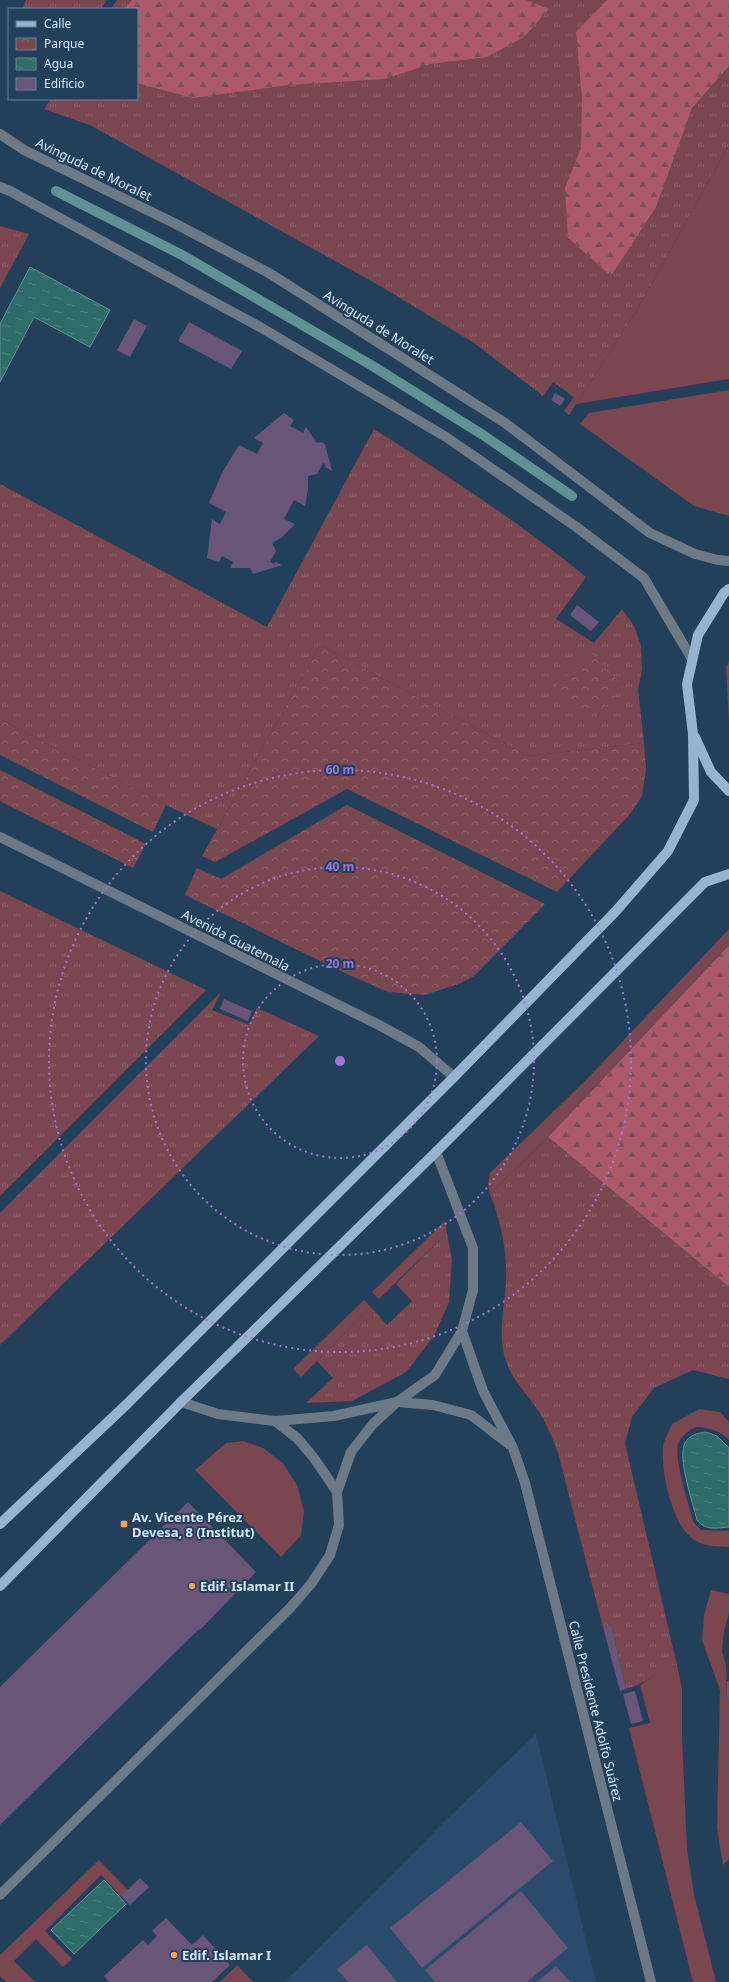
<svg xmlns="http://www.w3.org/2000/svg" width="729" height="1982" font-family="'Noto Sans',sans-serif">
  <defs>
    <pattern id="grass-tufts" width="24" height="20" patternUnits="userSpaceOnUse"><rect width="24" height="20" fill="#7a464f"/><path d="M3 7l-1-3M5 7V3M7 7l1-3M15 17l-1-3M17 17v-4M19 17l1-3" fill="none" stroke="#8c6169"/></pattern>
    <pattern id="forest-firs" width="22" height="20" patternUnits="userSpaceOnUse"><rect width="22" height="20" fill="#ac5a6a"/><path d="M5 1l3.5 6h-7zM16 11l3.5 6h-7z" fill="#7b515c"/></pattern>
    <pattern id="park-crowns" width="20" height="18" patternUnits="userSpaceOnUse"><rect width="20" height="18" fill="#7a464f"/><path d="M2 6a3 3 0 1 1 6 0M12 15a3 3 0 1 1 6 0" fill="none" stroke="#8c6169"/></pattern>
    <pattern id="water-ripples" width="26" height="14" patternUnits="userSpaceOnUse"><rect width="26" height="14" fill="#2d6c68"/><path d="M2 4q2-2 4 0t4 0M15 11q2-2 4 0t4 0" fill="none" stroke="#4b817e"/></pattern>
  </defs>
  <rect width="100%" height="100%" fill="#23405b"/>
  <!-- built -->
  <path fill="#2a4b6c" d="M536 1734 596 1982H285L447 1819Z"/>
  <!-- grass -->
  <path fill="url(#grass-tufts)" d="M26 0H107L101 9H22Z
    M117 0H729V145L637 310 569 415 564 411 574 397 553 382 543 396 474 343 382 287 90 125 44 109 51 99H137V9H111Z
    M0 226 29 234 0 288Z
    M374 429C446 475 519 522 586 577L556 619 594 643 622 609 634 626 641 646 642 669 638 690 644 743 528 756 320 645 217 829 166 805 0 719V484L267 627Z
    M0 891 206 990 0 1196Z
    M221 992 212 1010 249 1025 257 1008 319 1036 0 1345V1213Z
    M548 1137 729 1287V1379L693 1370 654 1388 632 1417 625 1443 677 1665C657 1671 646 1684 626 1689L611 1625 603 1627 558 1453C551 1434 544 1417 532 1402 522 1389 511 1376 506 1361 497 1336 505 1306 506 1280 507 1249 501 1222 490 1194Z
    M447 1233 452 1260 449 1302 434 1336 406 1372 352 1401 306 1403 333 1378 317 1361 371 1307 387 1325 412 1301 396 1284Z"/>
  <!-- forest -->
  <path fill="url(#forest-firs)" d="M132 0H526L549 9 524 37 487 57 430 64 385 79 289 85 193 98 137 83V9H125Z
    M607 0H729V66L692 108 656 207 611 276 568 238 565 188 581 148 582 98 576 32Z
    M729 945V1287L548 1137Z"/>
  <!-- park -->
  <path fill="url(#park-crowns)" d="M320 645 528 756 644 743 646 769 642 796 630 814 557 892 347 789 215 862 202 856Z
    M590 652 624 686 590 721 556 686Z
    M0 719 166 805 153 832 0 755Z
    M0 770 146 844 133 868 0 801Z
    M347 805 545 904 474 976 461 983 425 995 388 992 347 974 185 895 197 868 221 879Z"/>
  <!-- garden -->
  <path fill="#7a464f" d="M729 145V379L576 404 637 310Z
    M729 390V516L694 506 580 424 589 413Z
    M729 661V723L726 667Z
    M729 929V945L548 1137 490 1194 488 1185 490 1173 587 1079Z
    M445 1221 447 1233 379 1299 372 1292Z
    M364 1300 371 1307 301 1377 293 1369Z
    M699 1409 720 1412 729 1422V1440C720 1431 711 1428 699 1427 691 1427 680 1437 678 1444 674 1459 689 1506 694 1523L701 1530 729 1531V1547C717 1546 703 1547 693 1539 672 1524 661 1473 663 1447 664 1440 669 1431 672 1424Z
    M243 1441 263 1448 283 1463 297 1485 304 1511 301 1535 281 1557 195 1470 226 1443Z
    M711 1590 729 1594V1613L724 1631 722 1651 726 1666 727 1698H729V1859L723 1865 717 1828 720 1690 702 1640 704 1615Z
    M677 1665 682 1689V1738L687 1849 694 1895 716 1982H693L629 1728 650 1723 640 1685 664 1669Z
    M99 1860 128 1890 121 1896 101 1875 45 1931 72 1959 63 1967 36 1939 14 1961 35 1982H6L0 1976V1955Z
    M237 1965 253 1982H220Z"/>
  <!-- water -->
  <path fill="url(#water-ripples)" stroke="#609194" d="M30 267 110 310 90 347 34 317 0 382V324Z
    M706 1432 717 1436 729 1448V1527C716 1528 706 1531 697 1520 693 1503 677 1458 685 1443 689 1435 698 1433 706 1432Z
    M104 1880 126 1904 74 1954 51 1930Z"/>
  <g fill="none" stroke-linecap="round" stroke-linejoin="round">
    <!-- stream -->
    <path stroke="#609194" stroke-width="10" d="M56 191 182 255 371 365 483 435 572 496"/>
  </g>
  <!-- building -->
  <path fill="#685578" d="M134 319 147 326 130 357 117 350Z
    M189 322 242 351 231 369 178 341Z
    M555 393 565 399 560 406 551 400Z
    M284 413 294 420 290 426 303 433 306 427 317 443 321 442 325 444 332 471 325 467 326 465 323 463 317 474 308 476V489L305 506 294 500 284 519 295 524 281 538 272 543 276 551 270 562 274 564 275 562 282 565 253 574 250 568H230L233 562 222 556 219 562 207 558 212 519 220 524 226 512 209 503 222 473 239 445 257 454 263 443 254 438Z
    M577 605 599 622 591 631 570 615Z
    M224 999 252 1011 248 1021 220 1009Z
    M188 1502 256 1572 201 1629 198 1630 0 1825V1687Z
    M611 1625 626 1689 620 1691 603 1627Z
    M727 1681H729V1698H727Z
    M635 1691 643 1721 631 1724 623 1694Z
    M521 1822 553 1861 422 1968 390 1928Z
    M140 1878 149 1887 130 1905 121 1896Z
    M521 1891 568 1948 528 1981 529 1982H435L425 1970Z
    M166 1918 192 1945 203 1935 230 1965 212 1982H109L104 1976 143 1940 148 1945 157 1936 152 1931Z
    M367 1945 397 1982H348L337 1969Z
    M556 1966 570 1982H537Z"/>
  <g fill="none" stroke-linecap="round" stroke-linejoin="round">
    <!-- minor -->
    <path stroke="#6c7987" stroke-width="10" d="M0 134 24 150 174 223 269 273 505 423 650 533 695 554 718 560 729 561
      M0 187 10 191 260 327 446 437 575 526 644 578 692 659
      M0 837 379 1025 419 1047 454 1077
      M436 1152 473 1248V1290L462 1331 483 1391 513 1448 525 1483 651 1982
      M181 1402 218 1414 275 1421 297 1438 314 1458 337 1492
      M275 1421 334 1416 397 1402 433 1405 471 1415 510 1445
      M0 1895 290 1608 311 1584 330 1555 339 1525 337 1492 351 1452 373 1424 397 1402 435 1375 462 1331"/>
    <!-- major -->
    <path stroke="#98b3cf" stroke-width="10" d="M695 737 711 772 729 791
      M0 1524 127 1404 454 1077 616 911 668 851 694 800 693 734 687 684 698 635 724 593 729 589
      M0 1586 181 1402 436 1152 705 882 729 874"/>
  </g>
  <!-- distance rings -->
  <g fill="none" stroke="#a077d6" stroke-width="2" stroke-dasharray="2 4">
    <circle cx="340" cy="1061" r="97"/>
    <circle cx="340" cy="1061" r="194"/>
    <circle cx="340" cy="1061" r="291"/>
  </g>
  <!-- markers -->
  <g fill="#f2a541" stroke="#23405b" stroke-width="1.5">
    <rect x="120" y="1520" width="8" height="8" rx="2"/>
    <circle cx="192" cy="1586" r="4"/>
    <circle cx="174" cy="1955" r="4"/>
  </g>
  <g text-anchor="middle" stroke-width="4" stroke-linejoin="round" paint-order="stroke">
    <!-- street labels -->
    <g font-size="13" fill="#d7e7f9" stroke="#23405b">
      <text transform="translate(94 169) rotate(26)" y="5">Avinguda de Moralet</text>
      <text transform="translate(379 327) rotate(32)" y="5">Avinguda de Moralet</text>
      <text transform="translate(236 940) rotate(27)" y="5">Avenida Guatemala</text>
      <text transform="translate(596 1711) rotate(76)" y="5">Calle Presidente Adolfo Suárez</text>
    </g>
    <!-- poi labels -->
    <g font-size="13" font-weight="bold" fill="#d7e7f9" stroke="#23405b" text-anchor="start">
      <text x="132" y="1522">Av. Vicente Pérez<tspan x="132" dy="15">Devesa, 8 (Institut)</tspan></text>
      <text x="200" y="1591">Edif. Islamar II</text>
      <text x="182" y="1960">Edif. Islamar I</text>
    </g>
  </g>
  <circle cx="340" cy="1061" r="6" fill="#a077d6" stroke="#23405b" stroke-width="2"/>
  <g font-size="12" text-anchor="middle" font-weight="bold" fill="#a077d6" stroke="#23405b" stroke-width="4" stroke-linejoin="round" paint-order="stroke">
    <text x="340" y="774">60 m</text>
    <text x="340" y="871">40 m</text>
    <text x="340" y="968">20 m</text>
  </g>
  <!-- legend -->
  <rect x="8" y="8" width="130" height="92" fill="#23405b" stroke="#6b839a"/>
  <rect x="16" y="21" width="20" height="6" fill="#98b3cf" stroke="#6b839a"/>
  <text x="44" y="28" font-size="12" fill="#d7e7f9">Calle</text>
  <rect x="16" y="38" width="20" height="12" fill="url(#park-crowns)" stroke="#6b839a"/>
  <text x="44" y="48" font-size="12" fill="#d7e7f9">Parque</text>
  <rect x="16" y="58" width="20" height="12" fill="url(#water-ripples)" stroke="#6b839a"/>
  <text x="44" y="68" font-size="12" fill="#d7e7f9">Agua</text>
  <rect x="16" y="78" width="20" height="12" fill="#685578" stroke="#6b839a"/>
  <text x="44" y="88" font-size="12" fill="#d7e7f9">Edificio</text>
</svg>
